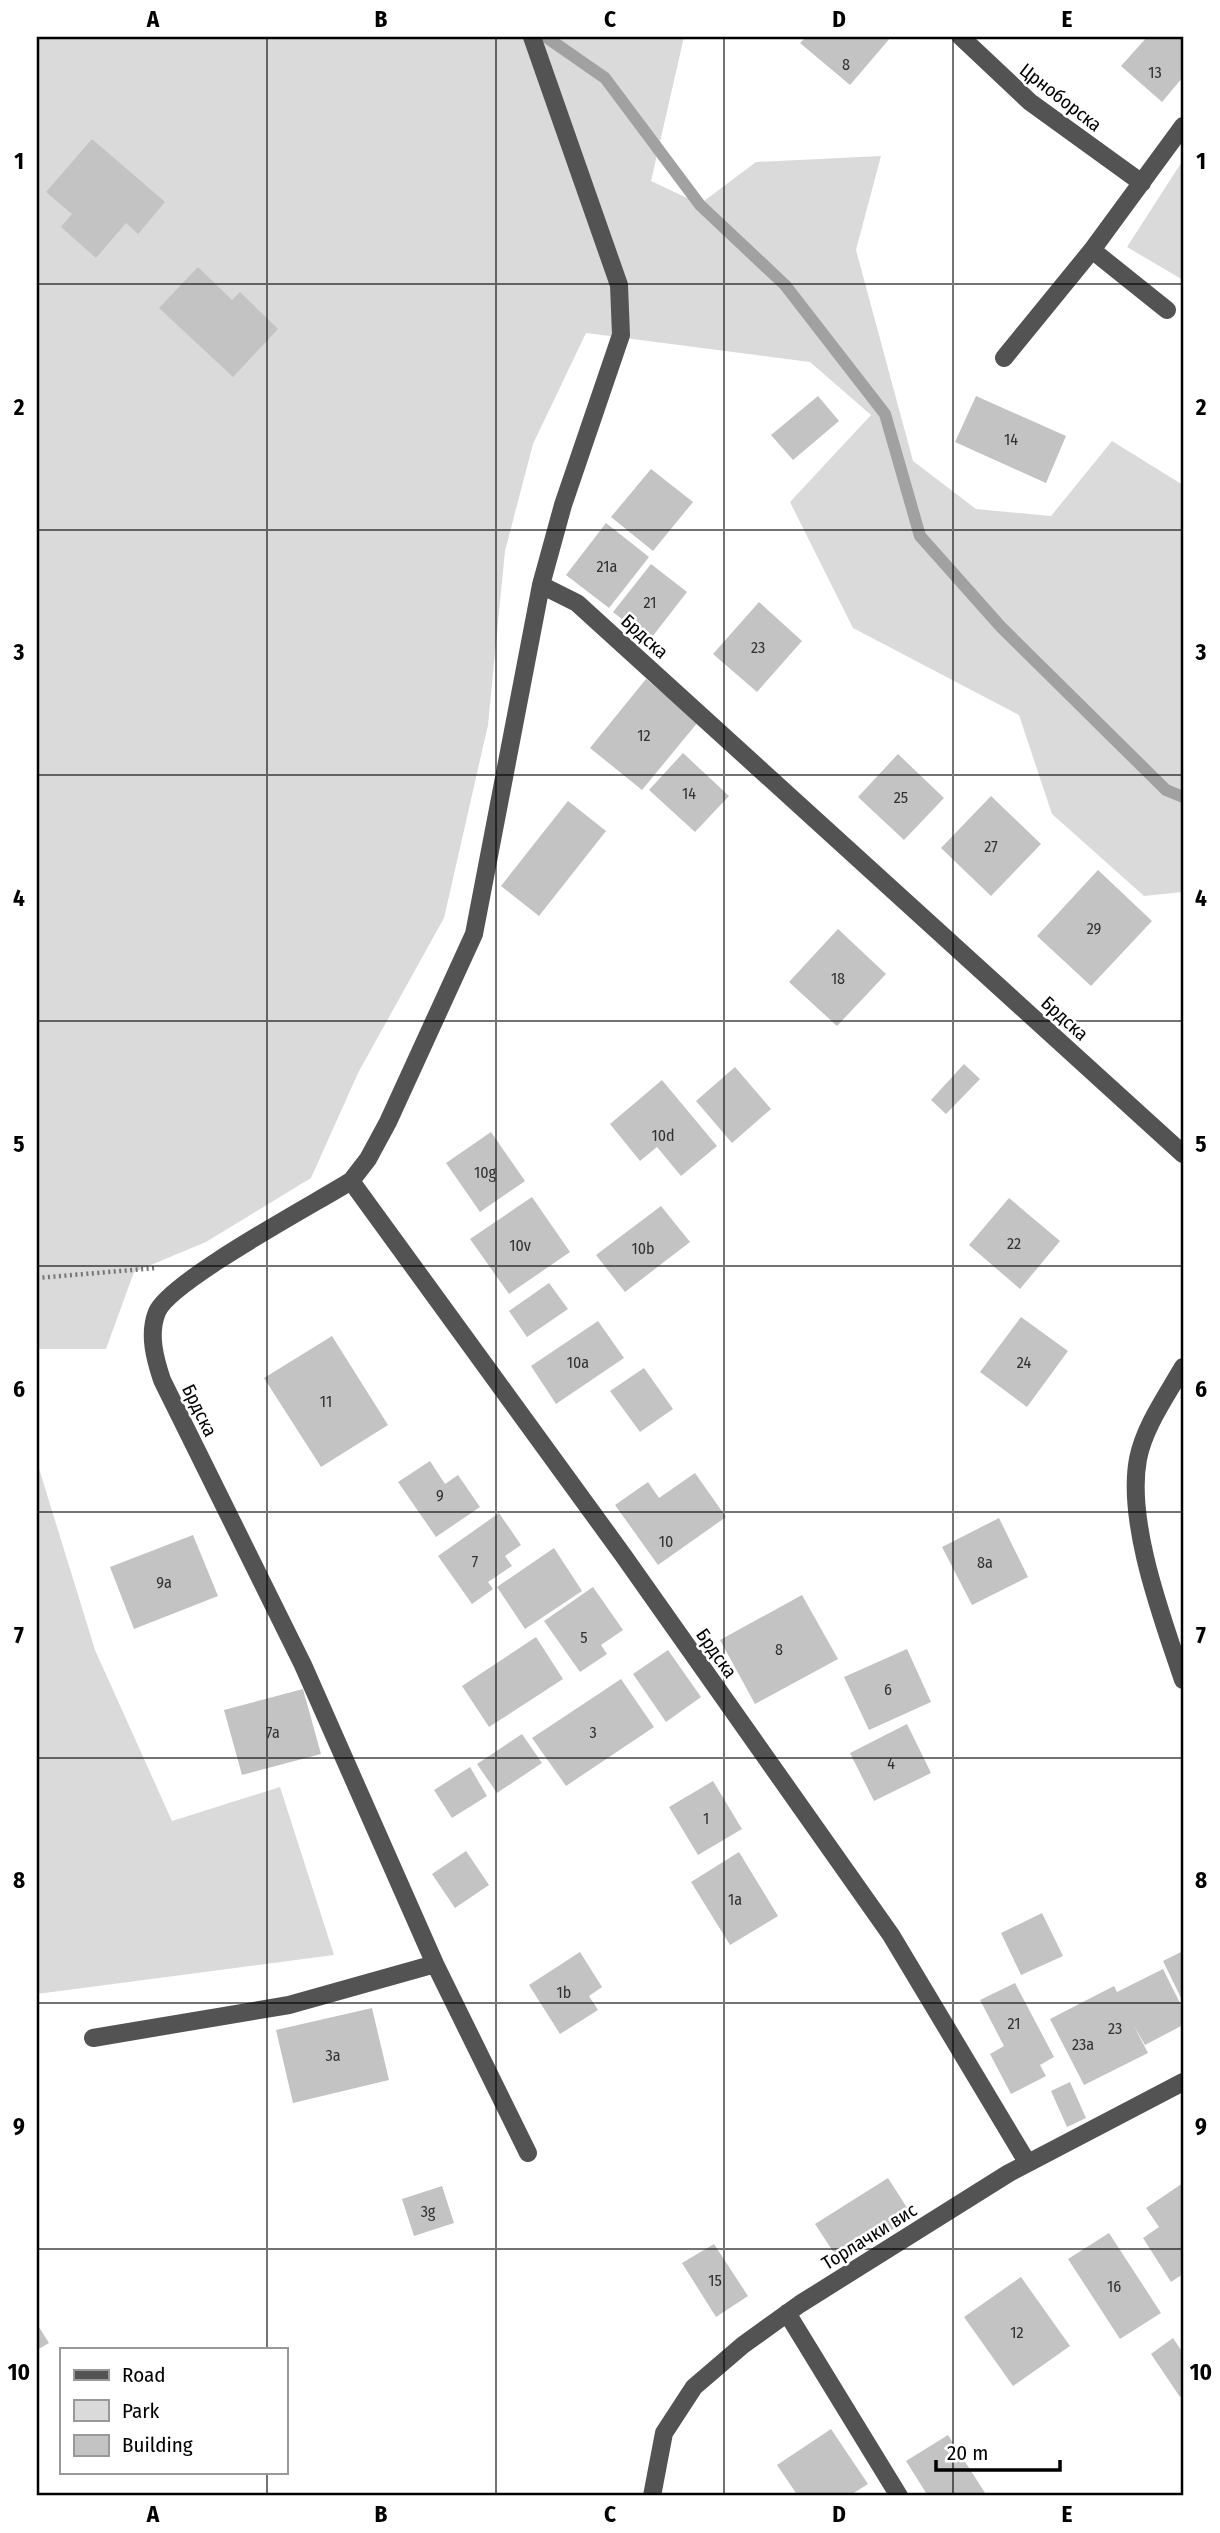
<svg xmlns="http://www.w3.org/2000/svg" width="1220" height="2533" font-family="'Fira Sans Condensed',sans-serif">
  <rect width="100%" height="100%" fill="#fff"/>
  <!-- green -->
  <path fill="#dadada" d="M37 37H684L651 181 700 204 756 162 881 156 856 250 913 461 976 509 1051 516 1112 441 1183 485V892L1144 896 1052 814 1019 715 853 628 790 502 871 415 810 362 586 333 533 444 505 551 488 725 444 918 358 1073 311 1178 206 1242 134 1272 106 1349H37Z
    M1183 160V280L1127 247Z
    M37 1462 95 1650 172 1821 280 1787 334 1955 37 1994Z"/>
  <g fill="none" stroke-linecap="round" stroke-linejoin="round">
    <!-- stream -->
    <path stroke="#a1a1a1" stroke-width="12" d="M546 37 605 78 700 205 785 285 885 414 920 536 1001 627 1166 790 1183 797"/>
  </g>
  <!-- building -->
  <path fill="#c3c3c3" d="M806 37H891L850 85 800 43Z
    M1147 37H1183V77L1162 102 1121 66Z
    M92 139 165 202 138 234 126 223 96 258 61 227 72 214 46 192Z
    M198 267 232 300 240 292 278 329 233 377 159 308Z
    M818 396 839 421 793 460 771 435Z
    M976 396 1066 436 1046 483 955 442Z
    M651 469 693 502 653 551 611 517Z
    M606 523 649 557 609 608 566 575Z
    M651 564 687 592 649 641 613 612Z
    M759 602 802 641 757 692 713 654Z
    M646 679 698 722 642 790 590 748Z
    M683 753 729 796 695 832 649 790Z
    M898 754 944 798 904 840 858 797Z
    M991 796 1041 844 991 896 941 848Z
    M568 801 606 831 539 916 501 886Z
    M1098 870 1152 921 1091 986 1037 936Z
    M838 929 886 974 837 1026 789 982Z
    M964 1064 980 1079 946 1114 931 1100Z
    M735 1067 771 1109 732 1143 696 1101Z
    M662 1080 717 1146 681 1176 657 1147 640 1161 610 1124Z
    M491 1132 525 1181 480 1212 446 1163Z
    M532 1197 570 1252 509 1294 470 1239Z
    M1009 1198 1060 1241 1020 1289 969 1245Z
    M661 1206 690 1242 625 1292 596 1255Z
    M549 1283 568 1309 527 1337 509 1311Z
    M1021 1317 1068 1351 1027 1407 980 1372Z
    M598 1321 624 1358 556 1404 531 1366Z
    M332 1336 388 1425 321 1467 264 1378Z
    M644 1368 673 1409 640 1432 610 1391Z
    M430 1461 445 1484 458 1475 480 1507 436 1537 398 1482Z
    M695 1473 726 1517 658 1565 615 1505 648 1482 659 1498Z
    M499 1513 521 1545 505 1556 512 1566 488 1582 493 1589 472 1604 438 1556Z
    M999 1518 1028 1577 972 1605 942 1547Z
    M193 1535 218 1596 134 1629 110 1567Z
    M554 1548 582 1591 525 1629 497 1587Z
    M593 1587 623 1630 601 1645 607 1654 580 1672 544 1621Z
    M802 1595 838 1659 755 1704 720 1640Z
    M536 1637 563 1679 489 1727 462 1686Z
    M907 1649 931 1702 869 1730 844 1677Z
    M668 1650 701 1697 666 1722 633 1674Z
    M621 1679 654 1727 566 1786 532 1738Z
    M303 1689 321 1754 242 1775 224 1710Z
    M907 1724 931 1773 874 1801 850 1753Z
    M522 1734 542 1763 497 1793 477 1764Z
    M470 1767 487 1796 452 1818 434 1790Z
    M713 1781 742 1829 698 1855 669 1807Z
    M466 1851 489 1885 455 1908 432 1874Z
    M739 1852 778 1916 730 1945 691 1882Z
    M1042 1913 1063 1956 1021 1975 1001 1933Z
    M1183 1951V2002L1163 1961Z
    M580 1952 602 1987 589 1996 598 2010 560 2034 529 1985Z
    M1163 1969 1183 2009V2025L1145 2045 1133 2024 1148 2053 1084 2085 1050 2019 1114 1986 1117 1992Z
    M1015 1983 1054 2057 1040 2065 1046 2076 1011 2094 990 2054 1004 2046 980 2000Z
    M372 2008 389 2080 293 2103 276 2030Z
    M1070 2082 1086 2118 1067 2127 1051 2091Z
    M888 2178 913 2217 840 2262 815 2224Z
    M1183 2183V2274L1171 2282 1143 2238 1159 2227 1146 2208Z
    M442 2186 454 2223 414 2236 402 2199Z
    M1109 2233 1161 2313 1120 2339 1068 2259Z
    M714 2244 748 2296 716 2317 682 2263Z
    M1021 2277 1070 2346 1013 2386 964 2317Z
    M37 2324 49 2343 37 2350Z
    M1173 2338 1183 2353V2394L1180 2397 1151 2354Z
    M831 2429 868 2484 849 2496H798L777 2465Z
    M948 2435 987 2496H928L906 2461Z"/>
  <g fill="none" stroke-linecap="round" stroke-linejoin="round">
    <!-- path -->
    <path stroke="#757575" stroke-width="4.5" stroke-dasharray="2 3.5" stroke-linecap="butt" d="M37 1278 156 1268"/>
    <!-- minor -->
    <path stroke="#535353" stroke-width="18" d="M961 37 1030 102 1142 183
      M1092 250 1167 310
      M1004 358 1092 250 1183 126
      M541 585 577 603 1183 1154
      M351 1181 623 1555 891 1935 1027 2162
      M1183 1367C1167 1395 1144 1427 1138 1459 1126 1523 1163 1620 1183 1680
      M93 2038 289 2005 435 1964
      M528 2153 435 1964 303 1665 162 1380C155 1359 148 1334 157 1312 170 1281 314 1204 351 1181L368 1159 388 1122 474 934 541 585 563 505 621 335 619 285 532 37
      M787 2313 899 2496
      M652 2496 664 2433 694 2387 743 2345 800 2304 1009 2173 1183 2082"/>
  </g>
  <!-- grid -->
  <path fill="none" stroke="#000" stroke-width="2" stroke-opacity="0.55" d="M267 37V2349M496 37V2496M724 37V2496M953 37V2496M37 284H1183M37 530H1183M37 775H1183M37 1021H1183M37 1266H1183M37 1512H1183M37 1758H1183M37 2003H1183M37 2249H1183M267 2472V2496"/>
  <g text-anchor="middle" stroke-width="5" stroke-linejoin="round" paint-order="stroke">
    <!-- number labels -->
    <g font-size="16" fill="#313131">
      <text x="846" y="70">8</text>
      <text x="1155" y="78">13</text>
      <text x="1011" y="445">14</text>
      <text x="607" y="572">21a</text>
      <text x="650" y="608">21</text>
      <text x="758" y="653">23</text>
      <text x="644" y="741">12</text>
      <text x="689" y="799">14</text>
      <text x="901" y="803">25</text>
      <text x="991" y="852">27</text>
      <text x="1094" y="934">29</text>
      <text x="838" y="984">18</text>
      <text x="663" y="1141">10d</text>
      <text x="485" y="1178">10g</text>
      <text x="1014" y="1249">22</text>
      <text x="520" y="1251">10v</text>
      <text x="643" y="1254">10b</text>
      <text x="578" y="1368">10a</text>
      <text x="1024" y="1368">24</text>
      <text x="326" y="1407">11</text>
      <text x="440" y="1501">9</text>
      <text x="666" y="1547">10</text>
      <text x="475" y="1567">7</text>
      <text x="985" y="1568">8a</text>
      <text x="164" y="1588">9a</text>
      <text x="584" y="1643">5</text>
      <text x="779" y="1655">8</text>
      <text x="888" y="1695">6</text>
      <text x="273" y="1738">7a</text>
      <text x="593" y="1738">3</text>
      <text x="891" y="1769">4</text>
      <text x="706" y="1824">1</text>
      <text x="735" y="1905">1a</text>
      <text x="564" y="1998">1b</text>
      <text x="1014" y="2029">21</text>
      <text x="1115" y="2034">23</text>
      <text x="1083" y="2050">23a</text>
      <text x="333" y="2061">3a</text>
      <text x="428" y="2217">3g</text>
      <text x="715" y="2286">15</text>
      <text x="1114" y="2292">16</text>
      <text x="1017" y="2338">12</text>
    </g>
    <!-- street labels -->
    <g font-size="19" fill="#000" stroke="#fff">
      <text transform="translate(1061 97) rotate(38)" y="7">Црноборска</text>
      <text transform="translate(645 636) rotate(42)" y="7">Брдска</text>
      <text transform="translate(1065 1018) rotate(42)" y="7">Брдска</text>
      <text transform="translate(200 1410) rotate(64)" y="7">Брдска</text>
      <text transform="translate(717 1653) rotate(55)" y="7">Брдска</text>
      <text transform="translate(869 2236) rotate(-32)" y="7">Торлачки вис</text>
    </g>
  </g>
  <!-- border -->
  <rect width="1220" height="2533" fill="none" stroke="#ffffff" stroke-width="77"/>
  <!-- legend -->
  <rect x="60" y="2348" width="228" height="126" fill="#ffffff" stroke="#999999" stroke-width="2"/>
  <rect x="74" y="2370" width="35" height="10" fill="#535353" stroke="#999999" stroke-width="2"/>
  <text x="122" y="2382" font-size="21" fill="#000000">Road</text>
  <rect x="74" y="2400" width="35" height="21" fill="#dadada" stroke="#999999" stroke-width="2"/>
  <text x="122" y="2418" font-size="21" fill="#000000">Park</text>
  <rect x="74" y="2435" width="35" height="21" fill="#c3c3c3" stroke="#999999" stroke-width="2"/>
  <text x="122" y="2452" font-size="21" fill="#000000">Building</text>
  <!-- scale -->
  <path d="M936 2460v10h124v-10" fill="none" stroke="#000000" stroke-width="3.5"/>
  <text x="947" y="2460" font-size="21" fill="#000000" stroke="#ffffff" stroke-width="5" paint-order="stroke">20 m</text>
  <rect x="38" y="38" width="1144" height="2456" fill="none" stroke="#000" stroke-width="2.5"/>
  <g font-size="23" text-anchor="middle" font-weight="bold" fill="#000">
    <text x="153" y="27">A</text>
    <text x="381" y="27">B</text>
    <text x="610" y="27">C</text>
    <text x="839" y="27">D</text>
    <text x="1067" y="27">E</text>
    <text x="19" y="169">1</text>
    <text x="1201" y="169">1</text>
    <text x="19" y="415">2</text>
    <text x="1201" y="415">2</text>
    <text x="19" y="660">3</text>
    <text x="1201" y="660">3</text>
    <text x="19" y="906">4</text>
    <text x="1201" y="906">4</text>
    <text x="19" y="1152">5</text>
    <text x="1201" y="1152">5</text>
    <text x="19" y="1397">6</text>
    <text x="1201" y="1397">6</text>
    <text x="19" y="1643">7</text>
    <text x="1201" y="1643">7</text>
    <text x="19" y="1888">8</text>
    <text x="1201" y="1888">8</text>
    <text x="19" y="2134">9</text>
    <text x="1201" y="2134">9</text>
    <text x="19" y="2380">10</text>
    <text x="1201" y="2380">10</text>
    <text x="153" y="2522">A</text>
    <text x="381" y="2522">B</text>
    <text x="610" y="2522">C</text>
    <text x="839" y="2522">D</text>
    <text x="1067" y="2522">E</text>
  </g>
</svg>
